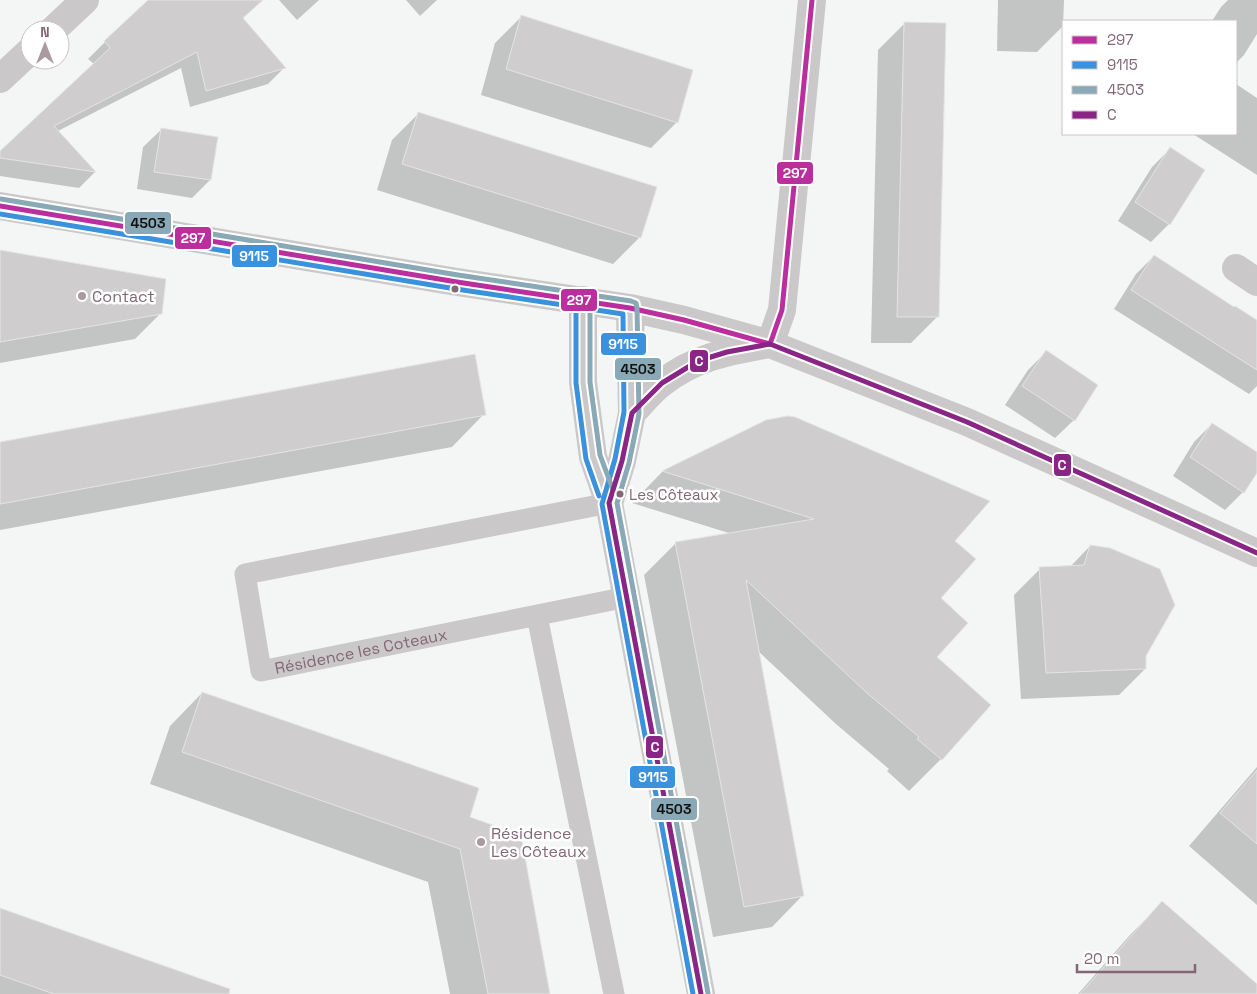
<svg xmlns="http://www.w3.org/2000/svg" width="1257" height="994" font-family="'Space Grotesk',sans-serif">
  <rect width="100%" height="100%" fill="#f4f5f5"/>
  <!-- shadow -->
  <path fill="#0003" d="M154 0H262L242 18 284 68 268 84 190 107 181 68 58 131 95 172 79 188 0 176V152L94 64 88 59 105 42 140 9Z
    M279 0H319L297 20Z
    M406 0H437L420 16Z
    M998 0H1064L1063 26 1037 52 997 51Z
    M1228 0H1257V34L1244 55 1236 63V21H1212L1221 7Z
    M521 17 677 122 651 148 481 95 495 43Z
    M904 24 937 317 911 343H871L878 50Z
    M1236 84 1257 98V175L1193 134H1236Z
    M418 114 655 188 639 238 613 264 377 190 392 140Z
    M162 129 210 180 192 198 137 189 143 147Z
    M1170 149 1169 224 1151 242 1118 221 1152 167Z
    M0 251 161 313 135 339 0 363Z
    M1154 256 1257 322V386L1249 394 1114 309 1136 274Z
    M1046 352 1074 420 1055 438 1005 405 1028 370Z
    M484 414 452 447 0 530V443Z
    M766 421 953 541 939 598 936 657 989 705 941 759 909 791 887 771 889 769 836 724 758 651 803 895 772 927 713 937 644 575 675 544 732 534 632 503 662 472Z
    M1212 424 1257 453V470L1243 492 1225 510 1173 476 1194 442Z
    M1090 546 1144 656 1145 669 1119 695 1021 699 1014 595 1040 569 1070 567Z
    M202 693 468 817 549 994H450L428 882 150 784 170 726Z
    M1257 767V905L1189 846Z
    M1162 903 1257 985V994H1078L1130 935Z
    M0 910 193 994H0Z"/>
  <!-- building -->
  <path fill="#d0cdcf" stroke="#e4e4e4" d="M148 0H263L243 18 286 68 206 91 197 52 54 126 96 172 0 158V151L110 48 104 41Z
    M521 15 693 70 678 123 506 69Z
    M904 22 946 23 939 317H897Z
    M418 112 657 187 641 238 402 164Z
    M161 128 218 137 211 180 154 172Z
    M1170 147 1205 170 1170 225 1135 202Z
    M0 250 166 279 162 314 0 342Z
    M1154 255 1234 307 1235 306 1257 320V370L1131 290Z
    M1046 350 1098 385 1075 421 1022 386Z
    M475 354 486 415 0 504V442Z
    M787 416 795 417 990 501 955 541 976 559 941 598 968 623 937 657 991 705 942 760 917 739 919 737 867 693 746 580 804 896 744 907 675 542 814 519 662 471 766 420Z
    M1212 423 1257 452V473L1244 493 1190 457Z
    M1090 545 1110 548 1160 569 1175 605 1146 656V669L1046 673 1039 567 1084 565Z
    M202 692 479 788 470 817 521 835 550 994H488L460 849 182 752Z
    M1257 770V844L1220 813Z
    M1162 901 1257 984V994H1080Z
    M0 908 230 989 229 994H54L0 975Z"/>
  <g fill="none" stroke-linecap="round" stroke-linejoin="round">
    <!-- lane -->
    <g stroke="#cac8c9" stroke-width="21">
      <path id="s1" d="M609 503 245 574 261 671 627 597"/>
      <path d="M537 616 614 994"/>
    </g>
    <!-- street -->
    <path stroke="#cac8c9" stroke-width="28" d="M53 30 85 0
      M0 79 30 51
      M0 206 457 282 630 308 684 320 770 344 967 422 1257 553
      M1236 268 1257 282
      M583 300V382L593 457 609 503 701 994
      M770 344 782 310 812 0
      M632 413C642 403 651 391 662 383 694 358 725 352 764 345
      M609 503 622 461 632 413 630 308"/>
    <defs>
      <path id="bus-1" d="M0 206 457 282 630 308 684 320 770 344
        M770 344 782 310 812 0"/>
      <path id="bus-2" d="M0 214 456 289 623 314 624 412 615 459 602 504 693 994
        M576 300V383L586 459 599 496"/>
      <path id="bus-3" d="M1 199 458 275 631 301 636 303 637 308 639 414 629 463 617 503 708 993
        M590 300V382L600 455 613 490"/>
      <path id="bus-4" d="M701 994 609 503 622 461 632 413 662 383 698 361 727 352 770 344 967 422 1257 553"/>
    </defs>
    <!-- bus-1 casing -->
    <use href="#bus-1" stroke="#fff" stroke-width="9"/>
    <!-- bus-2 casing -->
    <use href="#bus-2" stroke="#fff" stroke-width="9"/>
    <!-- bus-3 casing -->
    <use href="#bus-3" stroke="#fff" stroke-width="9"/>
    <!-- bus-4 casing -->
    <use href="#bus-4" stroke="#fff" stroke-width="9"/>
    <!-- bus-1 -->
    <use href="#bus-1" stroke="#bb2e9e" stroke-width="5"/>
    <!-- bus-2 -->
    <use href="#bus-2" stroke="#3c91dc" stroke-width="5"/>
    <!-- bus-3 -->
    <use href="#bus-3" stroke="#88a9b5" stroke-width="5"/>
    <!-- bus-4 -->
    <use href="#bus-4" stroke="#892685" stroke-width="5"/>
  </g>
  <!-- markers -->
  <g fill="#836775" stroke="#fff" stroke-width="2">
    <circle cx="455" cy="289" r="4.5"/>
    <circle cx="620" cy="494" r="4.5"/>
  </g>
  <g fill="#ab99a2" stroke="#fff" stroke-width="2">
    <circle cx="82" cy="296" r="5"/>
    <circle cx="481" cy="842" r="5"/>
  </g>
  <g text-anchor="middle" stroke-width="5" stroke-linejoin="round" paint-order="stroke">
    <!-- bus labels -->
    <g font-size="15" fill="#836775" stroke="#fff" text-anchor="start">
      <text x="629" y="500">Les Côteaux</text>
    </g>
    <!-- poi labels -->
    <g font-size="16" fill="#836775" stroke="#fff" text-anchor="start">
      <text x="92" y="302">Contact</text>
      <text x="491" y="839">Résidence<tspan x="491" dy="18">Les Côteaux</tspan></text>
    </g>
    <!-- street labels -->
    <g font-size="16" fill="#836775" stroke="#fff">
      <text dy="6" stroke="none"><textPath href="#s1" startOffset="571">Résidence les Coteaux</textPath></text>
    </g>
  </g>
  <g stroke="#fff" stroke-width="2">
    <rect x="776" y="161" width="38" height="24" rx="5" fill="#bb2e9e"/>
    <rect x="124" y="211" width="48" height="24" rx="5" fill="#88a9b5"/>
    <rect x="174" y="226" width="38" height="24" rx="5" fill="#bb2e9e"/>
    <rect x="231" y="244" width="47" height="24" rx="5" fill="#3c91dc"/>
    <rect x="560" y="288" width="38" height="24" rx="5" fill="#bb2e9e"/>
    <rect x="600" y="332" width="47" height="24" rx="5" fill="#3c91dc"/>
    <rect x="689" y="349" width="20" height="24" rx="5" fill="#892685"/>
    <rect x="614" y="357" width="48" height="24" rx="5" fill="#88a9b5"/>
    <rect x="1053" y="453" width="19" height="24" rx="5" fill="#892685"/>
    <rect x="645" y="735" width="19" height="24" rx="5" fill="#892685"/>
    <rect x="629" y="765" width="47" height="24" rx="5" fill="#3c91dc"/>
    <rect x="650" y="797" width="48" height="24" rx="5" fill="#88a9b5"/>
  </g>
  <g font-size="14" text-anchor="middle" font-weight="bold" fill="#fff">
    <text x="795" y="178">297</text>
    <text x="193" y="243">297</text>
    <text x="254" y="261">9115</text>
    <text x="579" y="305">297</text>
    <text x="623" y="349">9115</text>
    <text x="699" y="366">C</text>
    <text x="1062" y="470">C</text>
    <text x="655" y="752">C</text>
    <text x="653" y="782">9115</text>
  </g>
  <g font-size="14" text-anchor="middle" font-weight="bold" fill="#111">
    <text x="148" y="228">4503</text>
    <text x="638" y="374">4503</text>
    <text x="674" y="814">4503</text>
  </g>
  <!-- legend -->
  <rect x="1062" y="20" width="175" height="115" fill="#ffffff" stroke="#cdc2c8"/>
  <rect x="1072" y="36" width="25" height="8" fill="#bb2e9e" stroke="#cdc2c8"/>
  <text x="1107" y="45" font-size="15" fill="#836775">297</text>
  <rect x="1072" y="61" width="25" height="8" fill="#3c91dc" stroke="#cdc2c8"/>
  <text x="1107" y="70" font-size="15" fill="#836775">9115</text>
  <rect x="1072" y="86" width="25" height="8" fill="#88a9b5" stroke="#cdc2c8"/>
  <text x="1107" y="95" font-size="15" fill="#836775">4503</text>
  <rect x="1072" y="111" width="25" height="8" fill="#892685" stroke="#cdc2c8"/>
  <text x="1107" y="120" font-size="15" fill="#836775">C</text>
  <!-- north arrow -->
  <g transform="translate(45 45)"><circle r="24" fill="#ffffff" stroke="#cdc2c8"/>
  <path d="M0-4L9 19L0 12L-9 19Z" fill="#ab99a2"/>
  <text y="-8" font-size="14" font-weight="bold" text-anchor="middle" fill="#836775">N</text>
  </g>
  <!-- scale -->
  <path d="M1077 964v8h118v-8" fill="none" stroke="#836775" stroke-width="2.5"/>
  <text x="1084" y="964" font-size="15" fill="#836775" stroke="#ffffff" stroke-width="4" paint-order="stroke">20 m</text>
</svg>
